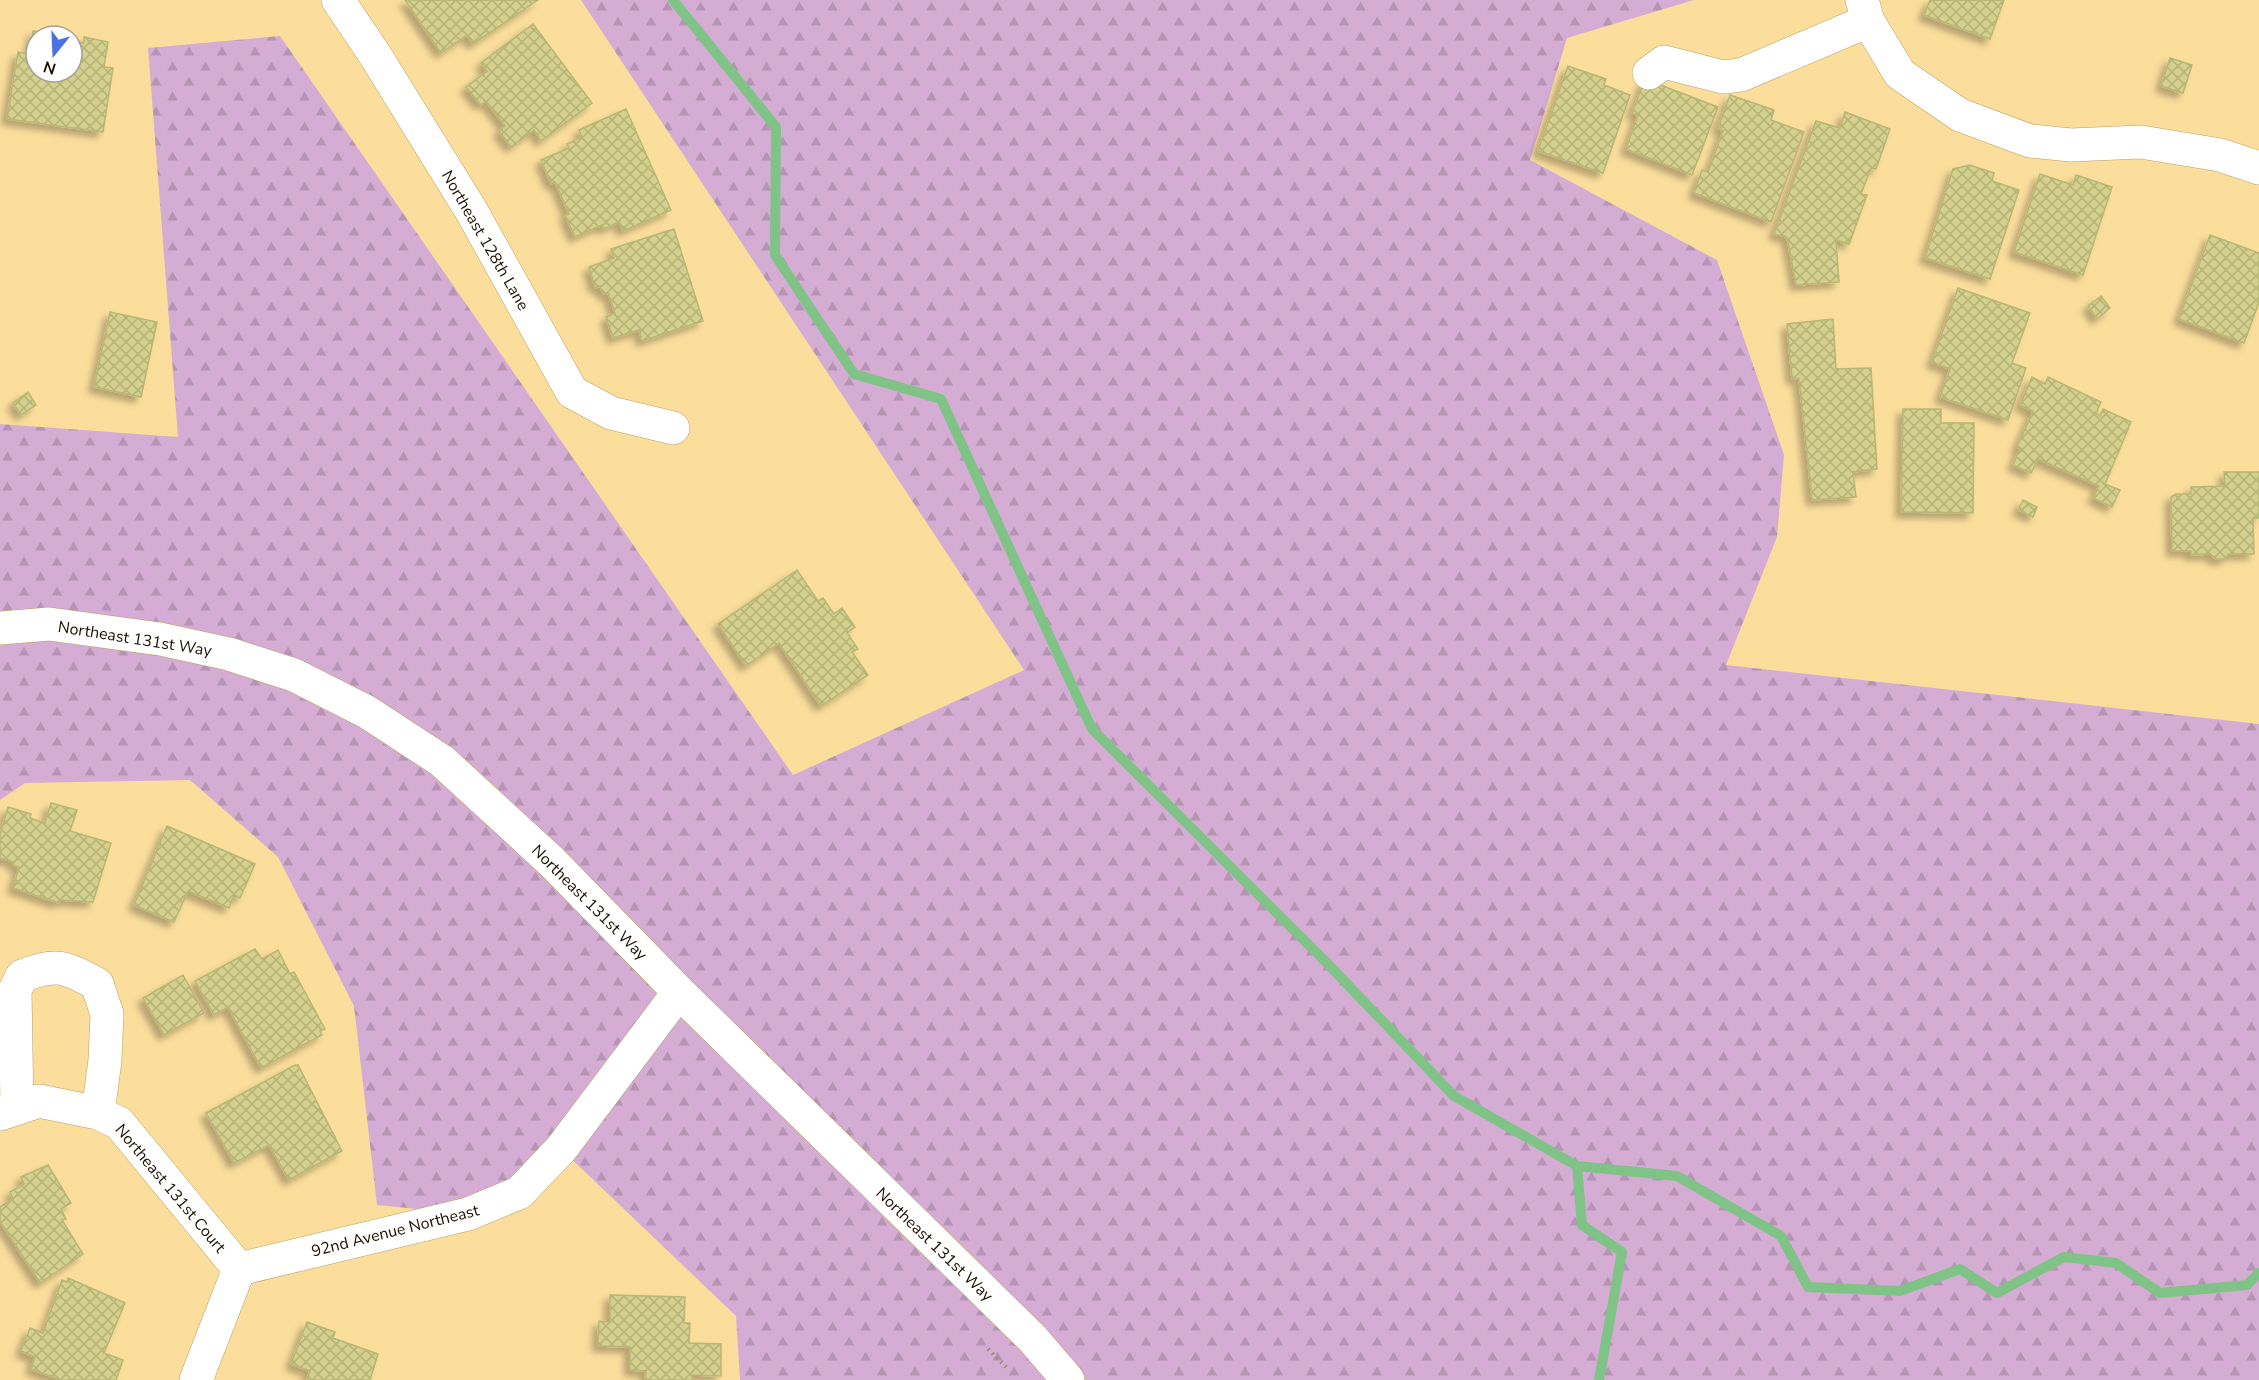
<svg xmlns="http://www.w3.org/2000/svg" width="2259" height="1380" font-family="'Nunito Sans',sans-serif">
  <defs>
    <pattern id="forest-firs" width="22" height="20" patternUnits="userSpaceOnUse" patternTransform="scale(1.5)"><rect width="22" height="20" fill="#d5add4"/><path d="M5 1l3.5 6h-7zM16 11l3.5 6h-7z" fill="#b694b4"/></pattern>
    <pattern id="building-cross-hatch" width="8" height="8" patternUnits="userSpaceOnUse" patternTransform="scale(1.5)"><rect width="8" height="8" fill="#d3d18d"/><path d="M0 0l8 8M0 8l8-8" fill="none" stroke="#b5b278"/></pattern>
    <filter id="shadow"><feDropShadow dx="-5.5" dy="5.5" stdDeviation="3" flood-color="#0004"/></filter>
  </defs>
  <rect width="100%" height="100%" fill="#fbde9c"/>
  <!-- forest -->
  <path fill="url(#forest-firs)" d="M581 0H1694L1567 38 1530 160 1717 260 1784 455 1777 537 1726 665 2259 724V1380H740L736 1316 561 1149 468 1214 377 1205 354 1006 278 857 190 780 25 783 0 800V424L178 437 148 48 280 36 793 775 1024 670Z"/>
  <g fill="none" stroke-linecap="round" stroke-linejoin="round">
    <!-- stream -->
    <path stroke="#80c387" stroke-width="10" d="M673 0 776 127 775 255 854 374 941 399 1092 729 1327 963 1454 1096 1577 1166 1677 1176 1781 1236 1808 1287 1900 1291 1960 1269 1997 1293 2064 1257 2116 1263 2160 1293 2247 1285 2259 1273
      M1577 1166 1582 1225 1622 1252 1599 1380"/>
  </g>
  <!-- building -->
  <path fill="url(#building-cross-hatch)" stroke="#b9b773" stroke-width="1.5" filter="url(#shadow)" d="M405 0H538L473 44 467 35 441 53Z
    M1930 0H2004L1990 39 1924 15Z
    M533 24 592 103 541 141 534 130 511 147 499 131 505 126 486 101 481 105 466 87 487 71 481 63Z
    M33 31 54 34 36 36V72H72V42L84 43V37L108 42 104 67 113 68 103 132 7 119 18 52 29 54Z
    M2170 58 2192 65 2183 93 2161 86Z
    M1568 66 1606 79 1604 85 1630 95 1603 173 1538 151Z
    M1645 79 1718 107 1692 175 1626 149 1638 115 1632 113Z
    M1730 95 1774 110 1771 120 1804 132 1771 222 1694 193 1702 170 1708 172 1723 131 1718 128Z
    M626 109 671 210 623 231 619 222 604 229 602 225 575 237 565 215 569 214 555 182 551 184 541 160 569 148 567 144 582 137 579 130Z
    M1845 112 1890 129 1876 169 1871 168 1861 194 1867 195 1849 244 1836 240 1839 282 1796 285 1787 237 1774 234 1816 121 1840 128Z
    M1970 165 1994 173 1992 181 2019 190 1990 279 1925 258 1953 169Z
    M2040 174 2073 185 2076 175 2112 187 2083 275 2014 252Z
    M674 229 703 321 642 341 639 330 613 338 606 317 615 313 608 293 603 294 600 286 595 288 589 267 614 258 611 249Z
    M2210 235 2259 253V302L2244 343 2179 319Z
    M1958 288 2030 313 2012 363 2026 368 2008 420 1940 397 1950 369 1932 362Z
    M2101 296 2110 308 2097 319 2088 306Z
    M110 312 157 322 141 397 94 387Z
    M1833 319 1836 369 1871 368 1877 469 1853 472 1856 497 1812 500 1799 378 1792 379 1787 324Z
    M2032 377 2045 384 2048 377 2101 402 2096 413 2100 416 2103 409 2131 422 2105 484 2120 490 2112 507 2093 498 2099 486 2038 459 2031 473 2013 465 2020 448 2017 447 2033 411 2020 405Z
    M28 392 36 405 21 415 13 403Z
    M1903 409H1941V423H1974L1973 513 1901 512Z
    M2224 472H2259V518H2253L2254 554H2229L2224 559H2216L2210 554 2191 555V551H2172L2171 497 2176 494H2191V487L2225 486Z
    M2023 500 2037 507 2033 517 2018 510Z
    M797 570 818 601 823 598 834 614 842 608 855 627 847 633 858 649 852 652 868 675 821 706 779 643 746 666 718 624Z
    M51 803 77 810 70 831 111 843 93 902 60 900 59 903 13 888 19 867 13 865 14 862 0 858V835L8 807 31 814 30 818 45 823Z
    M167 826 255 864 240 898 234 895 229 908 188 891 174 922 134 905Z
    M255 949 262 959 278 950 290 974 294 972 325 1029 320 1031 322 1035 261 1068 228 1007 214 1015 195 981Z
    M183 975 204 1013 164 1035 143 998Z
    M295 1065H298L342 1151 289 1180 269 1145 234 1163 206 1113Z
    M48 1165 71 1203 61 1209 66 1219 62 1220 83 1254 40 1283 0 1221V1207L13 1199 10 1192 24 1184 21 1177Z
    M68 1278 125 1303 104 1353 123 1360 116 1380H61L31 1369 35 1357 21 1351 30 1328 43 1333 62 1280 67 1282Z
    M610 1295 685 1297 684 1323H690L689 1343 721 1344V1376L692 1375V1380H645L646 1371 630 1370V1347L598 1346 599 1321 610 1322Z
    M307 1322 335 1332 333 1338 378 1354 370 1380H307L310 1371 291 1364Z"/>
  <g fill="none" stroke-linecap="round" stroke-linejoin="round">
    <defs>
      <path id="minor" d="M338 0 375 55 472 212 572 392 611 413 673 428
        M1862 0 1868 21 1900 74 1960 115 2030 141 2071 145 2141 142 2220 155 2259 168
        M1649 73 1664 62 1723 77 1741 75 1868 21
        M0 628 49 624 160 639 229 654 294 675 367 712 442 761 552 862 679 992 1032 1338 1068 1380
        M17 1108 15 990 22 976C57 962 65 967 97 984L107 1014 105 1060 98 1113
        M0 1114 39 1101 98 1113 119 1123 239 1269
        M239 1269 468 1214 519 1193 561 1149 679 992
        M196 1380 239 1269"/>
    </defs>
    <!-- minor casing -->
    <use href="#minor" stroke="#bb9f5f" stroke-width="34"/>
    <!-- path -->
    <path stroke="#9f895c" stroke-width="4" stroke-dasharray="1.5 4.5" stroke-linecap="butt" d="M988 1349 1008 1369"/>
    <!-- minor -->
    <use href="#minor" stroke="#fff" stroke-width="33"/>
  </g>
  <g text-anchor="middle" stroke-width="6" stroke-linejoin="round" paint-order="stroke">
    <!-- street labels -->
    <g font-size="16" fill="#1b1000" stroke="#fff">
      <text transform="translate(486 240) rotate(60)" y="6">Northeast 128th Lane</text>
      <text transform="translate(135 638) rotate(9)" y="6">Northeast 131st Way</text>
      <text transform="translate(590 902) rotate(45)" y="6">Northeast 131st Way</text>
      <text transform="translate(171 1188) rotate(50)" y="6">Northeast 131st Court</text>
      <text transform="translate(395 1230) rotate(-14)" y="6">92nd Avenue Northeast</text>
      <text transform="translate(935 1244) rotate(44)" y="6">Northeast 131st Way</text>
    </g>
  </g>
  <!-- north arrow -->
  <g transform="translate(54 54) rotate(198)"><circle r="28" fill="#ffffff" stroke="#a49f99" stroke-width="1.5"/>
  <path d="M0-4.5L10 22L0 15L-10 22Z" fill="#4b71e5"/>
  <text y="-9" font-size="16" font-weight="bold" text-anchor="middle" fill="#1b1000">N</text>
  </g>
</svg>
